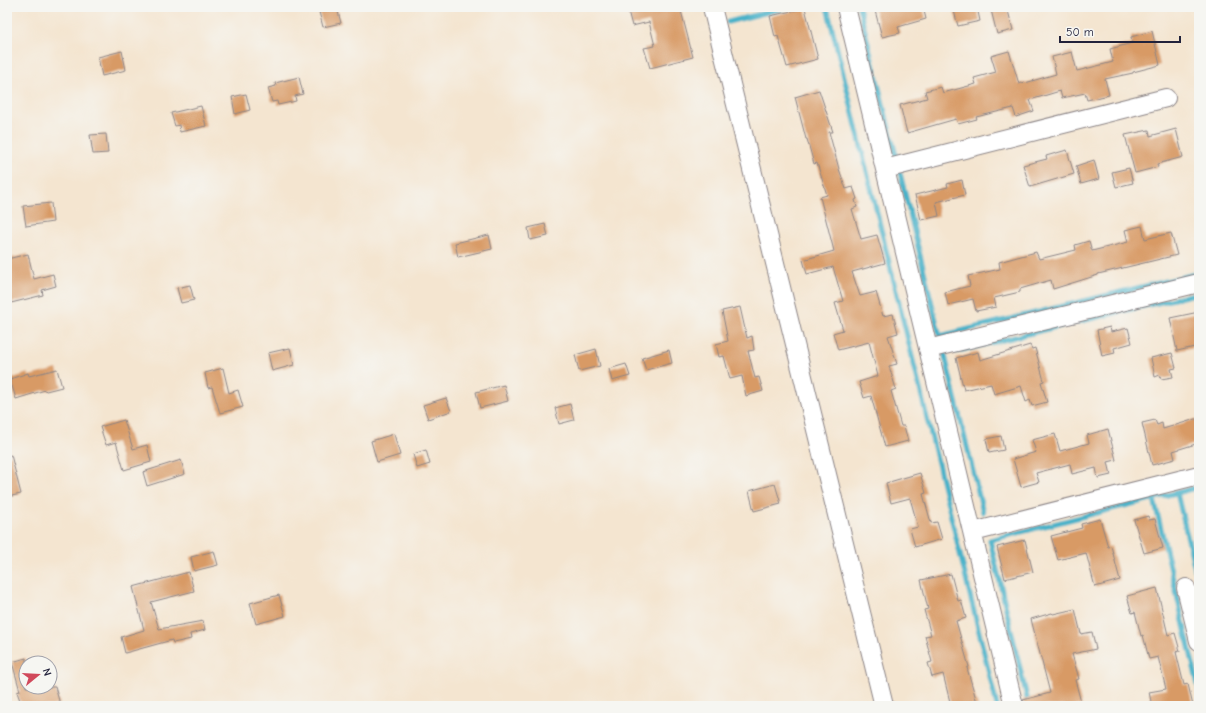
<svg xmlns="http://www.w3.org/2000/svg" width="1206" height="713" font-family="'Comic Neue',sans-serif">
  <rect width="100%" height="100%" fill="#f6f6f2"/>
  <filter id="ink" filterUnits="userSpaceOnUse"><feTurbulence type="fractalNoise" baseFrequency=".025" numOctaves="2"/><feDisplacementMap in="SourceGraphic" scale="8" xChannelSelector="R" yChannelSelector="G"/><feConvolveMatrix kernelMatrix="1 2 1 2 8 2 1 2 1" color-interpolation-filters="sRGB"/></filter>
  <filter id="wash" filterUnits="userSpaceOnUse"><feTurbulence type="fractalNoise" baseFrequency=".012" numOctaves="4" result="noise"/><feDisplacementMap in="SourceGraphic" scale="16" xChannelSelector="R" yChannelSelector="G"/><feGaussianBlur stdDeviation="0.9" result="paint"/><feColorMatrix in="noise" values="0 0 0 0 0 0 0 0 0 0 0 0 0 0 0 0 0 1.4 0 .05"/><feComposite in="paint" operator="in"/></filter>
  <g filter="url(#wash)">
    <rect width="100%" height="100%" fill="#f4e5d0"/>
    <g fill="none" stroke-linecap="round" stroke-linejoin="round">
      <!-- stream -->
      <path stroke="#4bb2c9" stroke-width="5" d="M827 7 997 706
        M859 7 896 156
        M728 22 788 7
        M900 173 940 337
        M940 336 1199 273
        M957 351 1199 293
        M944 352 983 512
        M1177 493 1199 586
        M1154 499 1199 689
        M1029 706 990 540 1199 487"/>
    </g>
    <g id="blocks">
      <!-- building -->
      <path fill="#d89a65" d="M627 7H680L693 57 650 68 644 48 655 46 649 22 632 26Z
        M874 7H923L926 19 898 27 900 33 882 37Z
        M953 7H977L980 21 958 26Z
        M1003 7H1007L1013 30 997 34 991 10Z
        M337 8 341 23 323 27 319 12Z
        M805 8 818 59 787 67 778 36 775 37 770 16Z
        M1152 31 1160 65 1133 72V73L1105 79 1109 95 1087 100 1085 93 1062 98 1060 91 1030 100 1034 111 1016 117 1013 108 976 117 977 119 958 124 956 119 907 133 900 105 927 98 925 91 941 87 943 93 976 84 974 78 996 72 991 56 1009 51 1019 84 1025 82V83L1056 74 1052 57 1072 52 1077 71 1113 62 1110 49 1132 43 1131 37Z
        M122 51 126 70 102 76 98 57Z
        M299 77 303 94 295 96 296 101 278 105 277 101 272 102 268 88 276 86 275 83Z
        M819 90 833 132H829L839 169 846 189 853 187 857 199 855 200 857 207 852 209 861 239 877 235 885 263 852 272 860 296 876 292 883 316 893 314 898 333 888 336 897 364 889 366 896 389 891 391 901 426H904L908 441 885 447 871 396 864 398 859 382 878 376 869 342 838 350 833 333 843 330 835 303 843 301 833 267 807 274 803 260 834 251 820 197 827 195 817 163 814 164 807 139H806L795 97Z
        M246 94 250 110 235 114 232 97Z
        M201 106 206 126 180 132 179 125 175 126 171 113Z
        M1176 129 1183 157 1157 164 1158 167 1135 173 1125 135 1149 130 1150 136Z
        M106 134 108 153 93 154 90 135Z
        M1067 150 1074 174 1030 187 1023 165 1047 159 1046 156Z
        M1094 160 1099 179 1081 184 1076 166Z
        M1129 168 1133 183 1116 187 1112 172Z
        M962 180 965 195 936 202 939 216 921 220 915 195 948 187 947 184Z
        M51 203 53 222 26 226 23 206Z
        M545 224 548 236 530 240 528 228Z
        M1142 226 1145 239 1171 233 1177 255 1098 274V275L1053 289 1051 280 1020 289V292L994 298 996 307 976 311 973 299 948 305 945 292 970 286 968 276 1000 269 999 262 1036 252 1039 259 1076 250 1075 245 1089 241 1092 251 1128 242 1125 230Z
        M489 235 492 249 458 257 455 243Z
        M28 254 34 279 53 274 56 286 42 290 43 295 7 304V259Z
        M190 285 194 300 181 303 177 288Z
        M740 307 747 338 752 336 754 350 748 351 755 378 759 377 763 391 746 396 742 376 730 379 724 356 719 357 716 344 728 341 722 311Z
        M1199 312V346L1177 351 1170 318Z
        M1110 327 1111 332 1128 328 1132 343 1114 348 1115 353 1102 356 1097 330Z
        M1030 345 1032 349 1035 348 1044 381 1041 382 1047 402 1032 406 1030 400 1026 402 1021 386 994 394 991 384 964 390 956 358 978 352 980 360Z
        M290 348 294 365 272 371 268 353Z
        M596 349 600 366 579 371 575 355Z
        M669 350 672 363 646 370 642 358Z
        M1172 353 1176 368 1171 369 1173 377 1161 379 1160 375 1155 377 1151 358Z
        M626 364 630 376 612 381 609 369Z
        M223 368 229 393 238 390 243 407 220 413 212 387 208 388 205 373Z
        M57 369 62 387 46 391 45 390 16 399 10 379 28 373 29 376Z
        M504 385 508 401 480 408 476 392Z
        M446 398 451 411 428 419 423 405Z
        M570 404 574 420 559 424 555 408Z
        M1199 418V443L1173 451 1175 459 1152 465 1142 423 1155 420 1157 425 1162 423 1163 429Z
        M124 420 133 449 147 445 151 462 124 470 116 442 106 445 100 427Z
        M1108 429 1116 460 1108 462 1111 475 1098 478 1096 468 1072 474 1070 464 1036 473 1039 482 1021 487 1013 459 1036 452 1032 440 1055 434 1060 451 1089 443 1087 435Z
        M394 434 400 455 377 462 371 441Z
        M1001 436 1004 450 989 453 986 439Z
        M426 450 430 464 417 468 413 454Z
        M11 455 21 494 7 497V456Z
        M181 460 185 474 147 486 143 472Z
        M920 473 926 493 923 494 931 523 937 522 942 539 915 547 910 529 918 527 910 498 891 503 886 483Z
        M775 484 781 504 754 511 749 491Z
        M1148 516 1149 520 1155 519 1163 548 1144 553 1134 520Z
        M1100 519 1108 547 1111 546 1120 580 1095 587 1086 553 1058 560 1051 536 1082 528 1081 524Z
        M1025 540 1033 572 1005 579 997 547Z
        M214 551 218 565 194 571 191 557Z
        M189 572 194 591 151 602 159 629 203 621 205 630 190 634 191 639 173 643 172 640 125 653 121 637 144 630 133 587Z
        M951 574 958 601 961 600 966 618 956 621 969 667 967 668 978 706H951L943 674 932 677 928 663 932 662 925 636 931 635 924 610 928 609 921 580Z
        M1157 588 1168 635 1175 633 1180 651 1176 652 1184 685 1188 684 1193 706H1152L1149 692 1166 689 1158 657 1149 659 1143 635 1141 636 1135 612 1132 613 1127 596Z
        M279 595 285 616 256 624 250 603Z
        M1075 609 1081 634 1092 632 1096 649 1072 654 1079 679 1075 680 1082 706H1024L1023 700 1050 693 1031 619 1052 613 1053 614Z
        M26 658V687H55L60 704 52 706H22L17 692 20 691 12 662Z"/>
    </g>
  </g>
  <g filter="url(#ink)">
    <use href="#blocks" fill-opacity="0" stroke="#8b8486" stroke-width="1"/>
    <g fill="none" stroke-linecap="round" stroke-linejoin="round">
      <defs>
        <path id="minor" d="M712 7 884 706
          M846 7 1014 706
          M885 169 1166 98
          M928 349 1199 283
          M973 532 1199 475
          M1186 588 1199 641"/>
      </defs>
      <!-- minor casing -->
      <use href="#minor" stroke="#8b8486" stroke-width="20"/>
      <!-- minor -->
      <use href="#minor" stroke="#fff" stroke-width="18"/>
    </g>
  </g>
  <!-- margin -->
  <rect width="1206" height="713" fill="none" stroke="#f6f6f2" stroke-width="24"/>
  <!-- north arrow -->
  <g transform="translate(38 675) rotate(72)"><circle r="19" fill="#f6f6f2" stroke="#a1a1a9"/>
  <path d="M0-3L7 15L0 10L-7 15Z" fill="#d1495b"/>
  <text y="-6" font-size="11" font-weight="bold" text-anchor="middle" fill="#22223b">N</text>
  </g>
  <!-- scale -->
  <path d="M1060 36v6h120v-6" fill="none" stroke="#22223b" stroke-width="2"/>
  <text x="1066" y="36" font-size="12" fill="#22223b" stroke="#f6f6f2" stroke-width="3" paint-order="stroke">50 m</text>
</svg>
